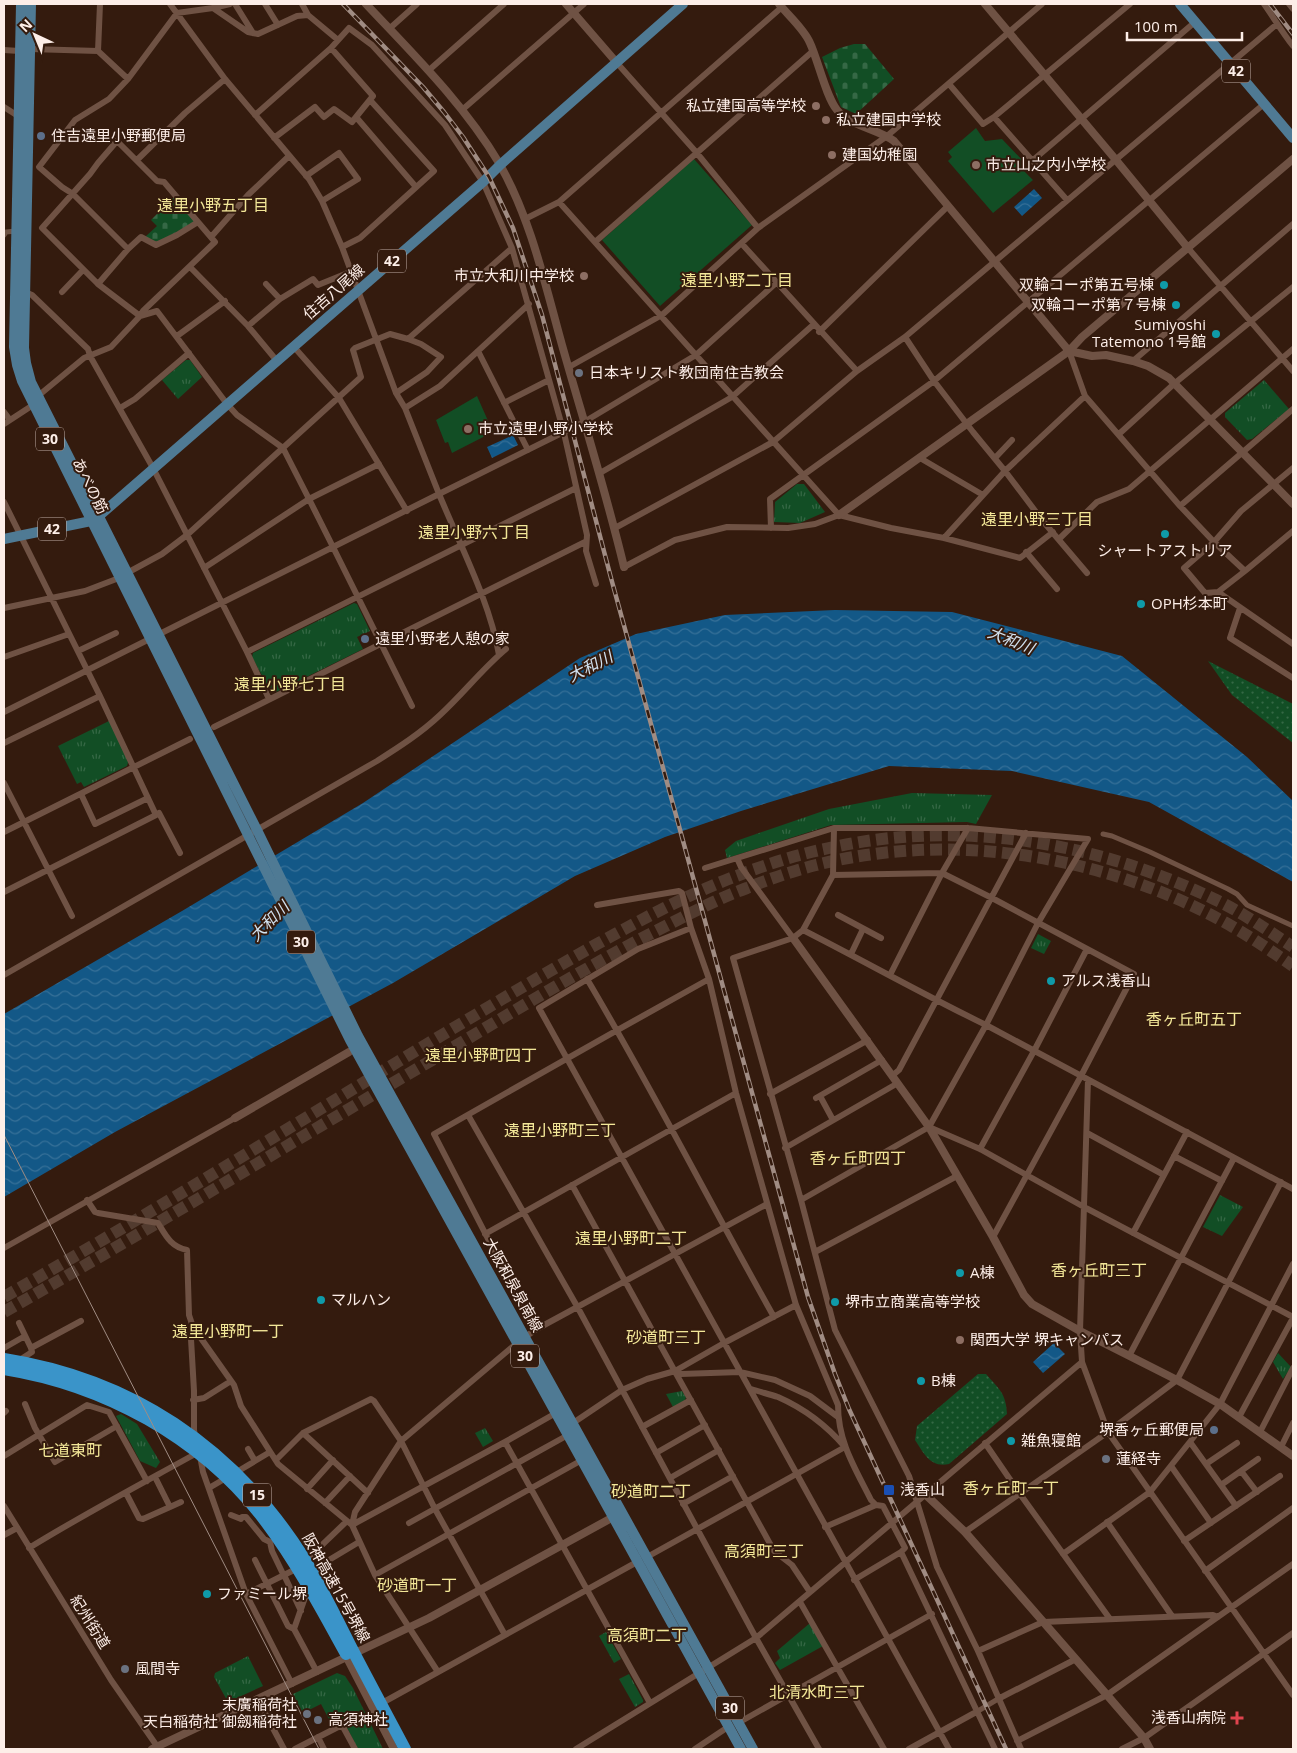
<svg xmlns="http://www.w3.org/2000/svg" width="1297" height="1753" font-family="'Open Sans','Noto Sans JP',sans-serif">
  <defs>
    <pattern id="grass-dots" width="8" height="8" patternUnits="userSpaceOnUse" patternTransform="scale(1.25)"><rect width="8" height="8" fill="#124e25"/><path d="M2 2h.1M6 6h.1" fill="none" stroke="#356845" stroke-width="1.8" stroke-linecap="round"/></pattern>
    <pattern id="cemetery-stones" width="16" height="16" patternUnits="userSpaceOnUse" patternTransform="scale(1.25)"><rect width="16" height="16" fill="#124e25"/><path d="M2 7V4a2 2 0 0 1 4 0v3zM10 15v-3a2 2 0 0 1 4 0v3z" fill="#356845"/></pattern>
    <pattern id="park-tufts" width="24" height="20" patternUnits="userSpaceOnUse" patternTransform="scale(1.25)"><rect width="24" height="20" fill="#124e25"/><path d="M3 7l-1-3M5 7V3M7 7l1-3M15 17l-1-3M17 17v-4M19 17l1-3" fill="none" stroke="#356845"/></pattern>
    <pattern id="water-waves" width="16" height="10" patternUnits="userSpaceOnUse" patternTransform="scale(1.25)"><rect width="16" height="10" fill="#135887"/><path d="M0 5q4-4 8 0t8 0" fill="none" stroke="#367098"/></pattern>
  </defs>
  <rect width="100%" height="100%" fill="#341b0e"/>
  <!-- grass -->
  <path fill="url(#grass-dots)" d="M1208 661 1293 704V743L1232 695Z
    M978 1374H986C999 1389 1006 1393 1007 1414L949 1464C931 1468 924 1454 915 1440L917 1426Z"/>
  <!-- cemetery -->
  <path fill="url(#cemetery-stones)" d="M854 44H865L894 79 856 114 841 107 822 57 840 48Z
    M174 197 196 221 159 242 152 241 145 237 157 226 151 220Z"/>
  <!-- park -->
  <path fill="url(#park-tufts)" d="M186 360H190L202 377 178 399 162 380Z
    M1264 380 1289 409 1252 439 1247 440 1225 417V413Z
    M797 484H804L825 512 800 523 774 522 775 502Z
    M354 603 357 604 370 631 357 637 363 649 276 692H271L252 657 253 653Z
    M109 721 129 759 127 766 84 787 81 782 77 784 58 746Z
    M912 793 992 795 976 824 967 822 831 825 727 858 725 850 736 841 829 809Z
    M1038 934 1051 941 1044 954 1031 948Z
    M1220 1195 1243 1207 1222 1236 1203 1227Z
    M1278 1353 1291 1367 1283 1379 1273 1362Z
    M682 1391 686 1397 685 1400 673 1407 666 1394Z
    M121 1414 137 1424 160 1462 156 1468 140 1461 116 1416Z
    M485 1428 493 1441 483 1447 475 1433Z
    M810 1623 823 1646 780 1670 775 1663 780 1658 777 1651Z
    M606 1632 621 1659 614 1663 599 1636Z
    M248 1656 263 1686 228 1702 214 1677 215 1673Z
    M337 1673 345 1676 353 1688 383 1749H358L344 1722 333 1727 321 1704 303 1713 293 1694Z
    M629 1674 643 1700V1702L635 1707 619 1679Z"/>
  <!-- pitch -->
  <path fill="#124e25" d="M976 128 985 141 1002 139 1025 163 1021 168 1033 180 993 213 948 161 952 157 948 152Z
    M694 159 752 225 660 306 602 240Z
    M477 396 493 432 452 453 448 442 445 443 436 420Z"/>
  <!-- water -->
  <path fill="url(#water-waves)" d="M1034 189 1042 198 1022 216 1014 207Z
    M513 435 518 445 492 458 487 447Z
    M835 610 952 612 1122 656 1247 757 1293 801V882L1149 802 1012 771 889 766 741 811 665 837 575 876 393 983 115 1132 4 1197V1014L182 911 363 803 580 658 636 634 725 615Z
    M1054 1343 1065 1354 1043 1373 1033 1362Z"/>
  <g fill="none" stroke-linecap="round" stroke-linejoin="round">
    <!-- motorway-tunnel -->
    <path stroke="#523b2f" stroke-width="12" stroke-dasharray="12 6" stroke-linecap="butt" d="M4 1297C137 1221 268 1141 399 1061 465 1021 530 982 597 944 639 921 681 898 726 880 759 867 794 855 829 848 959 819 1094 841 1214 899 1242 912 1267 930 1293 947
      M4 1312C148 1230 289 1144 432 1060 504 1017 576 973 650 934 682 918 714 900 747 888 769 879 793 871 816 865 954 830 1110 856 1233 927 1254 939 1274 953 1293 966"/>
    <!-- pedestrian -->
    <path stroke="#6f5244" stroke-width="5" d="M4 235 6 232 16 231
      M1103 834 1112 836 1150 852 1228 889 1237 894 1247 905 1293 926
      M978 1711 998 1699"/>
    <!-- minor -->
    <path stroke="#6f5244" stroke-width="6" d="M170 4 225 79 309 179 322 201 342 247 396 393 405 408 439 494 333 547 412 706
      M235 4 253 33
      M265 4 278 25
      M302 4 308 15 338 40
      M1264 4C1274 18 1282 32 1293 46
      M1289 4 1293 9
      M213 8 248 32 258 34 297 16 308 15
      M389 29 417 4
      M30 49 98 51 128 79
      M4 50 19 51
      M98 51 100 4
      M617 63 696 152 758 228
      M428 71 504 4
      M949 84 983 124 994 117 1130 4
      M4 107 18 116
      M462 110 584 4
      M356 117 416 187
      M994 117 1067 200
      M274 138 315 107 324 117 334 109 352 122 373 96 331 48
      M137 160 185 113 225 79
      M1032 161 1195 22
      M306 176 339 153 358 179 322 201
      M559 202 839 515 891 528 944 538 1020 558 1053 532
      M525 219 559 202 782 7
      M211 237 248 195 289 156
      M595 242 813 51
      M742 244 857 371
      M342 247 360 238 434 171 370 100
      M512 248 564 433 587 535 586 551 596 584
      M1188 248 1293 371
      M128 249 141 237 156 245 177 235 198 222
      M190 267 248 326 277 361
      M98 284 42 228 90 174 98 163 117 141 157 181 164 182 215 242 143 311 140 316 157 311 227 404 237 415 283 448 309 499 204 568
      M266 284 280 299
      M25 292 32 295 88 349 90 356 153 468 247 652 269 699
      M62 292 83 270
      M248 326 280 299 313 279 318 285 350 272
      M819 332 948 206
      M177 336 225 301
      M905 337 934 381 973 432 1005 471 1042 520 1087 573
      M294 347 339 398 407 511
      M478 351 528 450
      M1069 351 1085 396 1180 506 1214 542 1245 571 1293 531
      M1133 361 1293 224
      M569 367 662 315 758 228 887 136 1042 4
      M396 393 427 372 441 357 421 344 408 339
      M38 396 84 358 111 347 140 316 98 284 128 249 73 194 62 187 39 167 75 120 109 99 128 79 177 13 213 8 230 4
      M504 403 549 380
      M120 408 135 399 189 353
      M405 408 440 386 529 304
      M4 412 10 420
      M4 424 33 405
      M1119 434 1175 383 1293 287
      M920 458 983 495
      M995 458 1012 440
      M600 473 732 397 813 325
      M4 502 100 696 156 815 159 813 180 853
      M1180 506 1293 409
      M615 528 773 442 857 371 905 337 1277 24
      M771 528 770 499 934 381 1264 104
      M944 538 1005 471 1085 396
      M1059 539 1097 502 1129 489 1293 349
      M1026 552 1057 589
      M624 567 675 540 727 527 788 528 815 524 839 515
      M1245 571 1218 592 1293 644
      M127 573 162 554 187 535 361 377 353 350 355 348 390 334 408 339 512 248 483 182 445 125 372 45 349 28 331 48 255 115
      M1218 592 1205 593 1184 568 1214 542 1241 511 1293 468
      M4 608 85 591 119 578
      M1240 608 1230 638 1293 678
      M78 651 116 633
      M247 652 576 488
      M499 655C490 602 460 545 439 494L584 422 696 355 776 283
      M4 657 69 634
      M4 712 333 547 309 499 379 464
      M214 727 585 542
      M4 743 100 696
      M4 783 72 916
      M81 794 95 824 148 798
      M4 832 190 739
      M737 858 741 867 793 938
      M705 868 834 828H968L1088 839 1038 923 986 1025 929 1127 801 1200
      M833 875 834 828
      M4 892 156 815
      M597 905 679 891 682 893 691 928 709 979 736 1093 796 1305 838 1405C838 1442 855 1468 871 1500L876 1505 825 1527
      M838 915 881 938
      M691 928 638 949 539 1008 949 1749
      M803 930C864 961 924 995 986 1025L1293 1189
      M851 954 863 929
      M4 975 377 761C399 747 421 733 440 715 463 694 482 669 506 649
      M890 975 942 873 968 828
      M587 979C653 1090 711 1205 774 1317
      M893 1075 899 1070 1026 833
      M1088 1080 1080 1331 1082 1362 1108 1432 1293 1695
      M770 1094 868 1040
      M820 1096 833 1120
      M816 1098 882 1060
      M468 1115 578 1308 756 1638 819 1749
      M929 1127 980 1149 1084 1207 1293 1317
      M1087 1133 1164 1175
      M785 1148 898 1083
      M980 1149 1034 1051 1087 949
      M1174 1156 1222 1181
      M572 1185 774 1551 792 1565 810 1592
      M87 1200 95 1212 98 1213 158 1223C166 1236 171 1247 187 1250L189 1315 193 1327 191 1339 194 1391V1430L195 1436
      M1133 1233 1187 1132
      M485 1234 736 1093
      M993 1237 1081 1076 1134 974 992 898 942 873 833 875 803 930 793 938 733 958 801 1200 835 1330 909 1476 937 1567 978 1651 1021 1749
      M4 1248 235 1118
      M815 1252 957 1176
      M19 1323 31 1348
      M193 1327 234 1385 241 1406 278 1464 352 1525 375 1575 438 1672
      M535 1330 434 1134C525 1082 617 1030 709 979
      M4 1348 25 1336
      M1129 1356 1234 1158
      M18 1361 32 1352 31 1348 81 1321
      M675 1371 681 1374 740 1372 775 1380 810 1396 838 1417
      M193 1400 204 1398 231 1381
      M25 1404 35 1428 55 1462 117 1426
      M4 1413 6 1411
      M1239 1417 1293 1318
      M573 1423 622 1390 647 1379 675 1371 724 1343 796 1305
      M642 1427 691 1400
      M1260 1432 1293 1368
      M303 1433 368 1493
      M505 1442 650 1703
      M1190 1442 1236 1506
      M985 1443 1020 1494 1110 1619
      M1281 1447 1293 1423
      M248 1449 255 1461
      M656 1453 705 1425
      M4 1456 87 1405 109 1412 147 1481
      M200 1456 203 1472 246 1594 292 1684
      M276 1460 303 1433 371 1399 374 1401 401 1441 435 1509 505 1635
      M1206 1464 1237 1443
      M1171 1466 1211 1523
      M1241 1471 1257 1492
      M235 1473 270 1452
      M670 1478 719 1450
      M1221 1485 1258 1459
      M209 1488 226 1478
      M307 1489 333 1460
      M126 1493 139 1518 143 1519 170 1507 155 1477
      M325 1503 350 1476
      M683 1504 733 1476
      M876 1505 883 1506 905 1548 901 1552 995 1749
      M4 1506 111 1680 159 1749
      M170 1507 181 1502
      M231 1515 241 1519 242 1517H246L264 1539 270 1542 272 1551 284 1576
      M1107 1522 1172 1616
      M409 1523 568 1435
      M352 1525 355 1512 401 1441 517 1343 535 1330 767 1204
      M352 1525 505 1442 556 1413
      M965 1532 1108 1432 1177 1380 1281 1182
      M4 1535 17 1528
      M1184 1541 1280 1476
      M29 1548C84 1514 141 1484 197 1453
      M318 1548 323 1565
      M1063 1554 1150 1492 1220 1404 1293 1264
      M647 1557 845 1447C827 1426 803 1408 778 1397 769 1394 760 1392 751 1389
      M255 1560 288 1626 294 1629
      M1205 1571 1293 1508
      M284 1575 298 1568 347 1521
      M314 1575 329 1560 359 1542
      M375 1575 582 1460
      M854 1580 901 1552
      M308 1589 294 1629 317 1672
      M246 1594 284 1575 301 1611
      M800 1602 884 1749
      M978 1651 1043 1622 1213 1615 1218 1617
      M998 1699 1076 1659
      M258 1700 284 1749
      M382 1703 637 1562
      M738 1723 932 1614
      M318 1737 324 1749
      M1017 1741 1107 1695 1293 1564
      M295 1749 342 1725 355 1749
      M576 1749 756 1638 1082 1362
      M695 1749 728 1727
      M909 1749 978 1711
      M1122 1749 1144 1738 1293 1633"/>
    <!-- tertiary -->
    <path stroke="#6f5244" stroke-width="8" d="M366 4C413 54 464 104 499 163 531 219 545 284 562 345 583 419 606 492 624 567
      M566 4 617 63
      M779 4C788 15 805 30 810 43 818 60 826 97 837 110 850 126 878 129 894 141L1069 351 1092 356 1106 355 1133 361 1148 366 1169 378 1293 504
      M985 4 1116 160 1188 248
      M839 515 1069 351 1082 337 1293 159
      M793 938 929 1127 993 1237 1024 1295 1032 1304 1080 1331 1177 1380 1220 1404 1293 1456
      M235 1118 349 1052
      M926 1495 965 1532 1107 1695 1144 1738 1150 1749
      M347 1658 394 1749
      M152 1749 429 1618 617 1515"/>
    <!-- primary -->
    <path stroke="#4f7a94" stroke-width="10" d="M21 4 14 347 17 365 22 381 350 1040 741 1749
      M31 4 24 348 26 363 31 382 257 830 358 1036 753 1749
      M1180 4 1293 138
      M4 539 91 521 99 516 483 182 500 165 683 4"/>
    <!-- motorway -->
    <path stroke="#3a94c9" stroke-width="12" d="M4 1359C131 1379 232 1446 302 1555 320 1584 335 1615 350 1645 368 1680 387 1715 405 1749
      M4 1369C104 1385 200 1437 263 1518 295 1560 321 1608 346 1654"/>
    <!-- tram -->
    <path stroke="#a08c83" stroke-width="1" d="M4 1135 319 1749"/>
    <defs>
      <path id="rail" d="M343 4 423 87 444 112 463 137 489 177 513 228 542 315 611 578 808 1297 835 1374 849 1409 1006 1749
        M1270 4 1293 34"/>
    </defs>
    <!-- rail casing -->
    <use href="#rail" stroke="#a08c83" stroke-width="4.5"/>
    <!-- rail -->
    <use href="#rail" stroke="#341b0e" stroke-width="2.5" stroke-dasharray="8" stroke-linecap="butt"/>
  </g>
  <!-- markers -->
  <g fill="#8d6e63" stroke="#341b0e" stroke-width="2">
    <circle cx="816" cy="106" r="5"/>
    <circle cx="826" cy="120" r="5"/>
    <circle cx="832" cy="155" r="5"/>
    <circle cx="976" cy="165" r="5"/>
    <circle cx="584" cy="276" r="5"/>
    <circle cx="468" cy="429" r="5"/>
    <circle cx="960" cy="1340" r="5"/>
  </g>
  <g fill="#5c6f8a" stroke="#341b0e" stroke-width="2">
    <circle cx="41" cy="136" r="5"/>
    <circle cx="365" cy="639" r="5"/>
    <circle cx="1214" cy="1430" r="5"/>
  </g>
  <g fill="#0f9aa8" stroke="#341b0e" stroke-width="2">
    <circle cx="1164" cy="285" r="5"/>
    <circle cx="1176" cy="305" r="5"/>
    <circle cx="1216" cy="334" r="5"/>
    <circle cx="1165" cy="534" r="5"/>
    <circle cx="1141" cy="604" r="5"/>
    <circle cx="1051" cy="981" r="5"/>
    <circle cx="960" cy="1273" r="5"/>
    <circle cx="321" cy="1300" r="5"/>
    <circle cx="835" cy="1302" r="5"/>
    <circle cx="921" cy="1381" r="5"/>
    <circle cx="1011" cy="1441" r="5"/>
    <circle cx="207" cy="1594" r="5"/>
  </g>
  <g fill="#6b7280" stroke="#341b0e" stroke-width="2">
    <circle cx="579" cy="373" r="5"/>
    <circle cx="1106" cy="1459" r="5"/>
    <circle cx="125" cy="1669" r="5"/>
    <circle cx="307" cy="1714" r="5"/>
    <circle cx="318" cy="1720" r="5"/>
  </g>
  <rect fill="#1a4fb4" stroke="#341b0e" stroke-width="2" x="883" y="1484" width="12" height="12" rx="2.5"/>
  <path fill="#e0444e" stroke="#341b0e" stroke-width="2" d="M1234.5 1710.5h5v5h5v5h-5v5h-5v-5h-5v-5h5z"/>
  <g text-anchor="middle" stroke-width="4" stroke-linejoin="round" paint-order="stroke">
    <!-- shield labels -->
    <g fill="#341b0e" stroke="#c1afa7" stroke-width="1">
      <rect x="1222" y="59.5" width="28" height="23" rx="4"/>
      <rect x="378" y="249.5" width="28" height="23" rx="4"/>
      <rect x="36" y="427.5" width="28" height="23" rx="4"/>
      <rect x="38" y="517.5" width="28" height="23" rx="4"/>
      <rect x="287" y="930.5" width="28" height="23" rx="4"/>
      <rect x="511" y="1344.5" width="28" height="23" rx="4"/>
      <rect x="243" y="1483.5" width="28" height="23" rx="4"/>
      <rect x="716" y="1696.5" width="28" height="23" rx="4"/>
    </g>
    <g font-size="14" font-weight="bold" fill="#fdeee8">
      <text x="1236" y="76">42</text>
      <text x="392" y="266">42</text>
      <text x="50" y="444">30</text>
      <text x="52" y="534">42</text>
      <text x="301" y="947">30</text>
      <text x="525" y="1361">30</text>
      <text x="257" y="1500">15</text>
      <text x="730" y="1713">30</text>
    </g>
    <!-- poi labels -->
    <g font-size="15" fill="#fdeee8" stroke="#341b0e" text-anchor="start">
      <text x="806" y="111" text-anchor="end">私立建国高等学校</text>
      <text x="836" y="125">私立建国中学校</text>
      <text x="51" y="141">住吉遠里小野郵便局</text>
      <text x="842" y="160">建国幼稚園</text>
      <text x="986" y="170">市立山之内小学校</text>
      <text x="574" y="281" text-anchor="end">市立大和川中学校</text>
      <text x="1154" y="290" text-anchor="end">双輪コーポ第五号棟</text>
      <text x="1166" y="310" text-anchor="end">双輪コーポ第７号棟</text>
      <text x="1206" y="330" text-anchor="end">Sumiyoshi<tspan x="1206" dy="17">Tatemono 1号館</tspan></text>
      <text x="589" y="378">日本キリスト教団南住吉教会</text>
      <text x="478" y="434">市立遠里小野小学校</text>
      <text x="1165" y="556" text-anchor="middle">シャートアストリア</text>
      <text x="1151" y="609">OPH杉本町</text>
      <text x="375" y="644">遠里小野老人憩の家</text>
      <text x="1061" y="986">アルス浅香山</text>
      <text x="970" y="1278">A棟</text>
      <text x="331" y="1305">マルハン</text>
      <text x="845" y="1307">堺市立商業高等学校</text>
      <text x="970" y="1345">関西大学 堺キャンパス</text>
      <text x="931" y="1386">B棟</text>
      <text x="1204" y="1435" text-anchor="end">堺香ヶ丘郵便局</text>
      <text x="1021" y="1446">雑魚寝館</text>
      <text x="1116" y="1464">蓮経寺</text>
      <text x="900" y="1495">浅香山</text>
      <text x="217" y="1599">ファミール堺</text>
      <text x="135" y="1674">風間寺</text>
      <text x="297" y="1710" text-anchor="end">末廣稲荷社<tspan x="297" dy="17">天白稲荷社 御劔稲荷社</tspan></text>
      <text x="1226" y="1723" text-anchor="end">浅香山病院</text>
      <text x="328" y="1725">高須神社</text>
    </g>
    <!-- street labels -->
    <g font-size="15" fill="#fdeee8" stroke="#341b0e">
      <text transform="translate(334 292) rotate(-41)" y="5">住吉八尾線</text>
      <text transform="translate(90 486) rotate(63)" y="5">あべの筋</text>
      <text transform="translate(513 1285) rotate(61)" y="5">大阪和泉泉南線</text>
      <text transform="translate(336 1588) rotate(61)" y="5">阪神高速15号堺線</text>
      <text transform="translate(90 1622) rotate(58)" y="5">紀州街道</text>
    </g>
    <!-- neighbourhood labels -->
    <g font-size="16" fill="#f3e798" stroke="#341b0e">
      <text x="213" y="211">遠里小野五丁目</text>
      <text x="737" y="286">遠里小野二丁目</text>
      <text x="1037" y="525">遠里小野三丁目</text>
      <text x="474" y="538">遠里小野六丁目</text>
      <text x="290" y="690">遠里小野七丁目</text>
      <text x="1194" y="1025">香ヶ丘町五丁</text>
      <text x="481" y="1061">遠里小野町四丁</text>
      <text x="560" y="1136">遠里小野町三丁</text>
      <text x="858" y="1164">香ヶ丘町四丁</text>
      <text x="631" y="1244">遠里小野町二丁</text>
      <text x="1099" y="1276">香ヶ丘町三丁</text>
      <text x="228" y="1337">遠里小野町一丁</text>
      <text x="666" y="1343">砂道町三丁</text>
      <text x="70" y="1456">七道東町</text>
      <text x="1011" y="1494">香ヶ丘町一丁</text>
      <text x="651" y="1497">砂道町二丁</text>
      <text x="764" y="1557">高須町三丁</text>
      <text x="417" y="1591">砂道町一丁</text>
      <text x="647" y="1641">高須町二丁</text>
      <text x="817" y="1698">北清水町三丁</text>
    </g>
    <!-- water labels -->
    <g font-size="16" font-style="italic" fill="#d2e2f0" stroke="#341b0e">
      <text transform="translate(1011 640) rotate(22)" y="6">大和川</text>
      <text transform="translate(590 666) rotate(-27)" y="6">大和川</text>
      <text transform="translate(269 921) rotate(-45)" y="6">大和川</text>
    </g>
  </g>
  <!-- border -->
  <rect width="1297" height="1753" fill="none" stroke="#fdeee8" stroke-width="10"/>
  <!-- north arrow -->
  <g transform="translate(35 35) rotate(316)" stroke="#341b0e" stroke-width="4" paint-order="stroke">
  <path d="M0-4L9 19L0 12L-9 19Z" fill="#fdeee8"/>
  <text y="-8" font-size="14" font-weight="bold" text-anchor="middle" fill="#fdeee8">N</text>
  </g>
  <!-- scale -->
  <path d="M1127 32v8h115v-8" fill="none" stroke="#fdeee8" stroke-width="2.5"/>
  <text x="1134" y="32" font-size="15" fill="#fdeee8" stroke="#341b0e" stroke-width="4" paint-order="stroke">100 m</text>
</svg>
